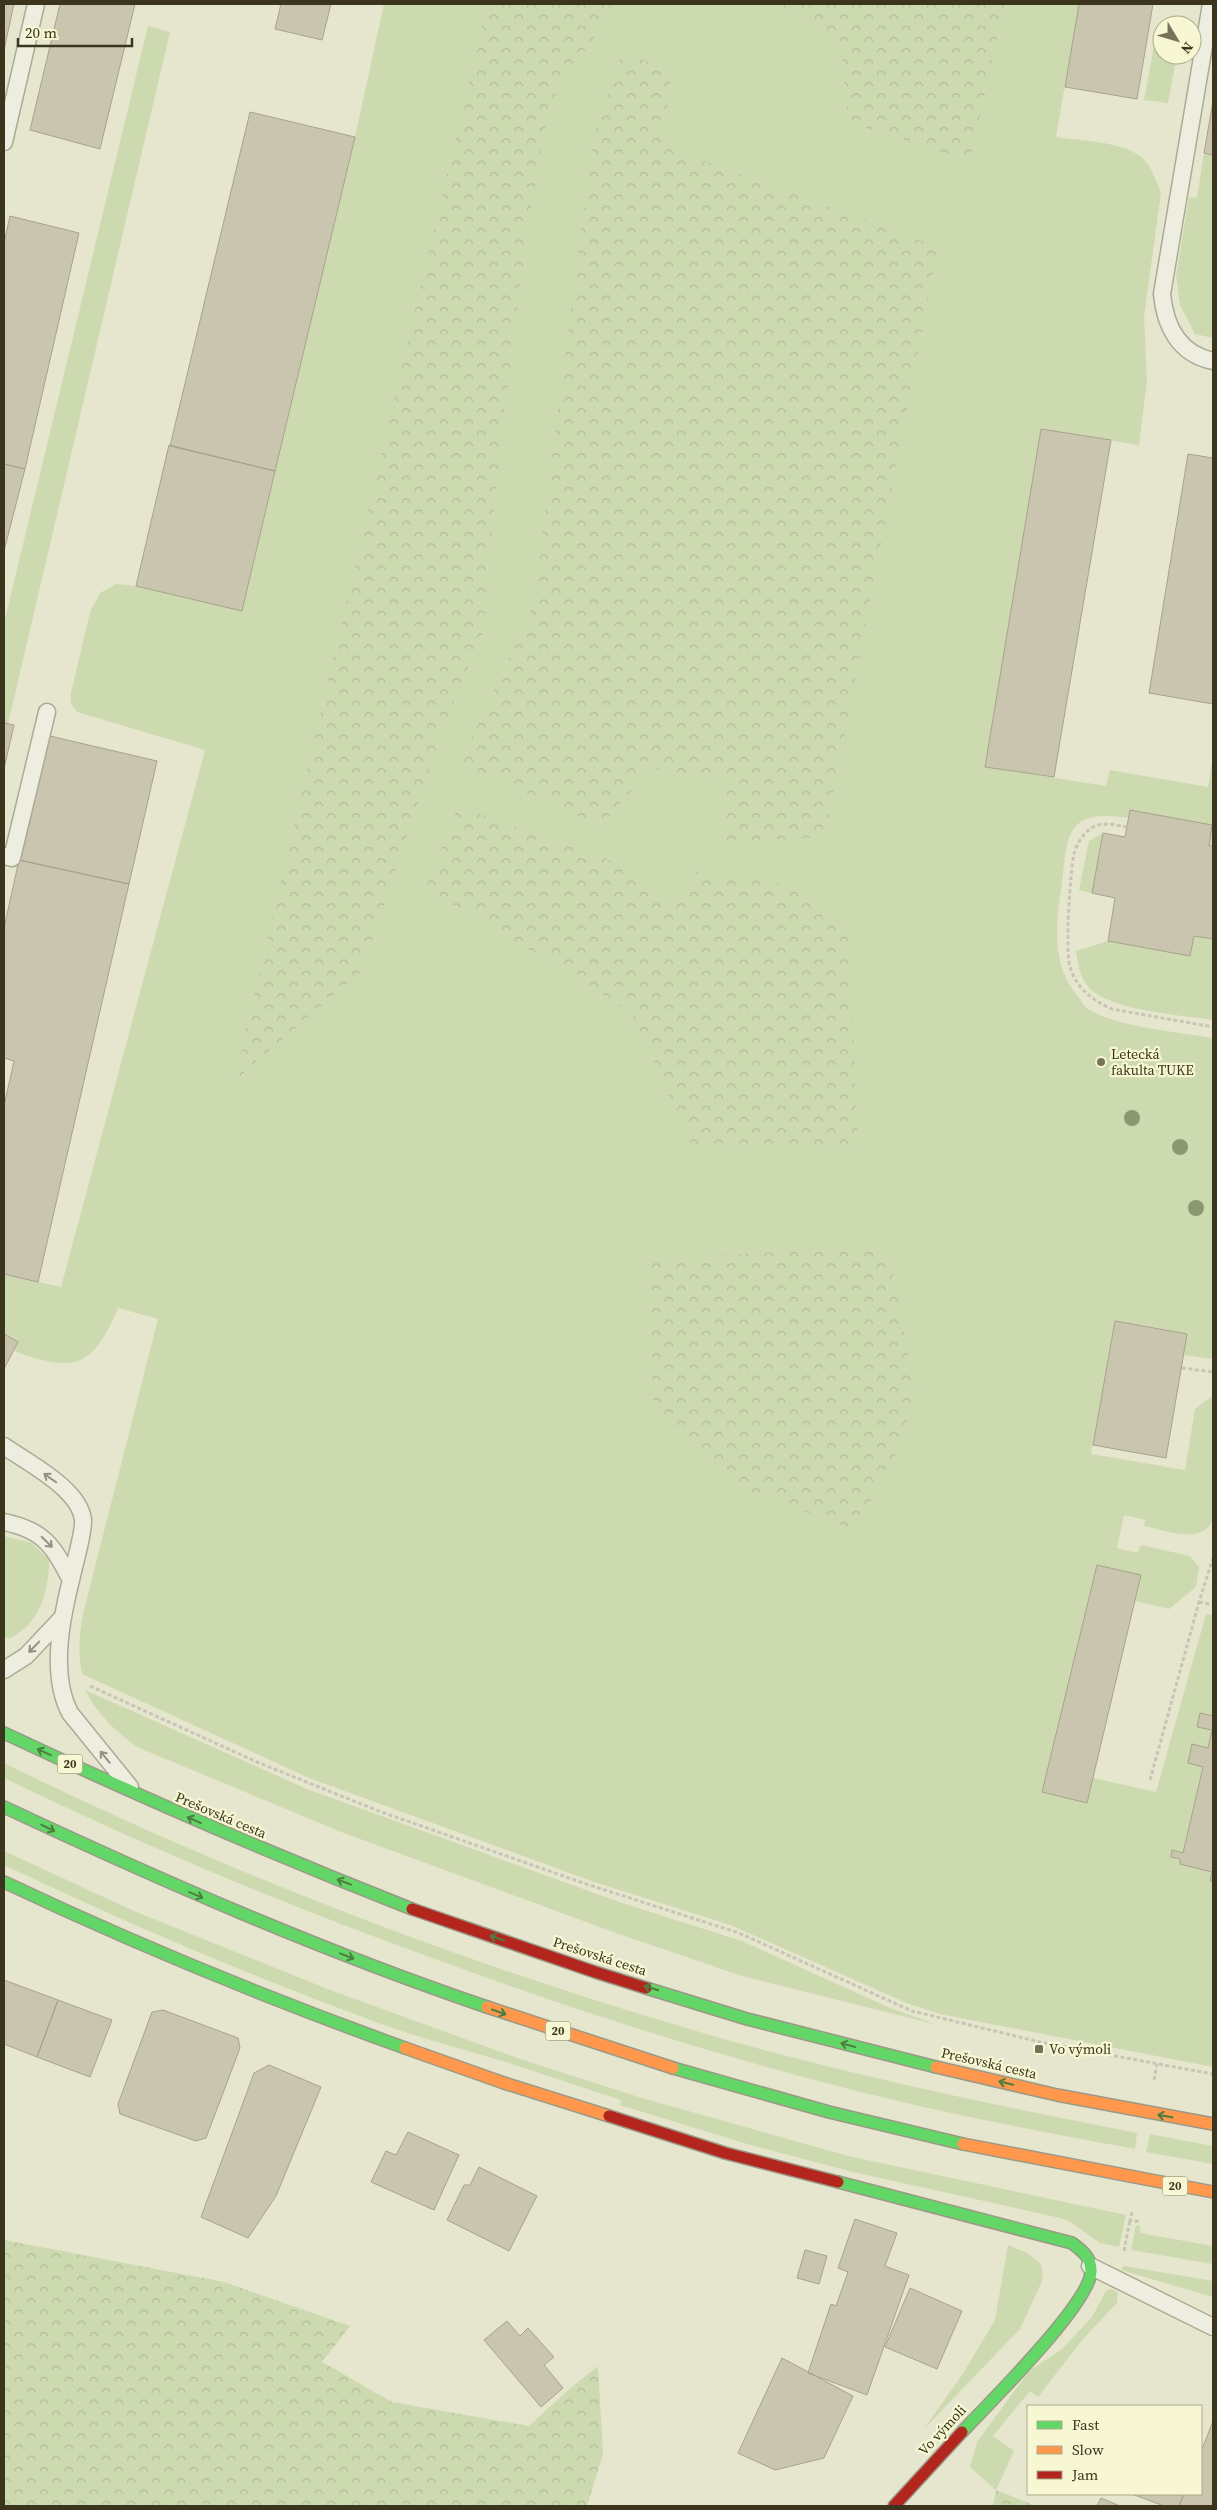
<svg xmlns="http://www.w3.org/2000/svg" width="1217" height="2510" font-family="'Source Serif 4',serif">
  <defs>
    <pattern id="forest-crowns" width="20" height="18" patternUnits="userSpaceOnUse" patternTransform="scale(1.25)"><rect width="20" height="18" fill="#cddaaf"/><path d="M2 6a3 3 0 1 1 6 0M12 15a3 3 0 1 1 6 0" fill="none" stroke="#b1bc96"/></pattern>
  </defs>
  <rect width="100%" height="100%" fill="#e6e6ce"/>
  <!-- grass -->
  <path fill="#cddaaf" d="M384 4H1079L1056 137C1082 141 1118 141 1140 156 1151 164 1156 181 1161 193L1144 317 1147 380 1139 445 1041 429 985 767 1106 786 1110 770 1208 787 1213 756V846H1209L1212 825 1131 810 1129 818C1112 816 1088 812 1075 827 1065 840 1065 859 1063 874 1058 915 1048 959 1076 994 1080 999 1083 1005 1088 1009 1116 1027 1179 1032 1213 1038V1359L1184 1355 1187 1334 1115 1322 1091 1454 1185 1470 1195 1409 1213 1395V1519C1203 1546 1164 1530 1144 1526L1145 1520 1124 1515 1117 1548 1137 1553 1141 1545 1190 1556 1199 1567 1196 1587 1169 1609 1135 1601 1141 1575 1097 1565 1042 1792 1087 1803 1093 1778 1156 1792 1206 1614 1213 1615V1716L1200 1713 1197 1726 1212 1730 1208 1748 1193 1745 1203 1767 1183 1853 1172 1850 1171 1857 1212 1872 1210 1881 1213 1882V2067L940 2014 909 2004 730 1925 594 1882 309 1778 82 1674C78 1653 79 1635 83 1614L158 1319 118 1308C111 1324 101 1348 84 1358 64 1371 24 1356 4 1346V1274L61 1287 205 750 77 712 71 704V693L90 612 100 593 116 584 136 586 242 611 355 137Z
    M1158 25 1162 26V55H1177L1168 103 1144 100Z
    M148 26 170 32 8 724 4 723V623Z
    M1204 153 1213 155V338L1195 334 1180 305 1176 276 1189 197 1197 198Z
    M1103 833 1092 893 1079 890 1089 841Z
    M1194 936 1213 939V1020C1182 1015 1104 1011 1086 984 1079 974 1078 962 1076 951L1108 941 1190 956Z
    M4 1536 32 1543 49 1560C49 1582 44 1608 28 1625 23 1631 15 1635 9 1639L4 1637Z
    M85 1690 307 1789 622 1903 742 1941 890 2008 938 2025 742 1976 616 1933 341 1832 137 1747C115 1731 97 1714 85 1690Z
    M4 1763C248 1883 516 1984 779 2054 898 2085 1018 2110 1137 2133L1135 2149C1054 2134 973 2119 894 2100 738 2063 585 2014 435 1959 288 1906 144 1846 4 1778Z
    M4 1851 134 1911 330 1990 523 2060 642 2098 848 2156 1126 2215 1119 2247 1100 2243 1069 2221 1056 2217 853 2172 747 2144 620 2105 621 2100C580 2087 540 2073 499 2060 456 2047 415 2037 373 2021 248 1975 124 1922 4 1865Z
    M1150 2134 1213 2146V2164L1146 2152Z
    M1136 2225 1140 2226V2233L1213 2246V2264L1131 2250Z
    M1008 2245 1027 2253 1041 2264 1043 2279 1020 2329 924 2429 964 2372 995 2320Z
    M1124 2266 1213 2281V2297L1121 2270Z
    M1111 2289 1118 2293 1117 2303 1083 2339 1038 2397 1030 2391 993 2436 1014 2451 996 2490 970 2467 977 2442 1029 2371 1062 2349 1092 2317 1106 2291Z"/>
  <!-- forest -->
  <path fill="url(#forest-crowns)" d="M487 4H617L550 102 528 224 501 438 483 632 441 733 362 971 234 1081Z
    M777 4H1005L970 161 848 122 842 56 806 21Z
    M622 50 671 73 663 146 938 247 825 837 727 842V781L651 768 600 827 460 763 533 607 593 138Z
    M458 806 617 863 674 906 697 871 800 887 849 933 858 1151 691 1144 631 1012 426 888Z
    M888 1246 916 1394 889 1475 850 1528 741 1488 653 1404 651 1259Z
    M4 2240 224 2282 350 2326 322 2362 392 2402 529 2426 567 2391 598 2366 603 2454 587 2506H4Z
    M996 2490 1036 2506H993Z"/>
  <!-- building -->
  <path fill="#cac5ae" stroke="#a7a28d" d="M4 4H14L4 50Z
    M60 4H135L100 149 30 130Z
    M281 4H331L322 40 275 29Z
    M1079 4H1153L1137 99 1065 87Z
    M1213 101V155L1204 153Z
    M250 112 355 137 275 471 170 446Z
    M10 216 79 233 25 469 4 464V243Z
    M1041 429 1111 440 1054 777 985 767Z
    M169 445 275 471 242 611 136 586Z
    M1188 454 1213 458V704L1149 693Z
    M4 464 25 469 4 551Z
    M4 723 14 725 4 769Z
    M50 736 157 761 129 884 19 860Z
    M1130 810 1212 825 1209 846H1213V939L1194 936 1190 956 1108 941 1115 898 1092 893 1103 833 1125 837Z
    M19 860 129 884 38 1282 4 1274V1106L14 1061 4 1058V928Z
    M1115 1321 1187 1334 1166 1458 1093 1445Z
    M4 1334 18 1342 4 1369Z
    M1097 1565 1141 1575 1087 1803 1042 1792Z
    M1200 1713 1213 1716V1882L1210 1881 1212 1872 1180 1864V1859L1171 1857 1172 1850 1183 1853 1203 1767 1188 1763 1192 1744 1208 1748 1212 1730 1197 1727Z
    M4 1980 58 2000 37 2057 4 2044Z
    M58 2000 112 2020 90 2077 37 2057Z
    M163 2010 238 2038 240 2048 206 2138 196 2141 120 2114 118 2104 152 2012Z
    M269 2065 321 2087 276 2196 248 2238 201 2217 254 2073Z
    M408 2132 459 2155 434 2210 371 2182 386 2151 396 2155Z
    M479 2167 537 2196 509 2251 447 2220 464 2185H470Z
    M855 2219 897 2233 885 2266 909 2275 867 2395 808 2373 831 2304 836 2306 848 2272 838 2268Z
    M805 2250 827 2256 819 2284 797 2278Z
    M910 2288 962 2311 937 2369 885 2347Z
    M507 2321 520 2336 528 2328 554 2357 544 2365 563 2388 541 2407 484 2340Z
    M782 2358 853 2396 824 2458 775 2470 738 2453Z
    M1213 2421V2506H1179L1184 2494H1201V2452Z
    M1132 2494H1184L1179 2506H1164Z
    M1101 2498 1120 2506H1097Z"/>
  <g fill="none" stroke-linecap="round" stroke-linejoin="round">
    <defs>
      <path id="lane" d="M1211 4 1162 294C1165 326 1179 354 1213 361
        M4 142 36 4
        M4 856 12 858 47 712
        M4 1446C28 1463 80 1489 83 1520 84 1533 74 1565 71 1580 53 1546 44 1530 4 1522
        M71 1580C61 1620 50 1675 70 1713L130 1787
        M4 1670 26 1656 61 1619
        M1090 2266 1213 2327"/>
      <path id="fast" d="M4 1733C138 1796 274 1855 412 1909
        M4 1807C162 1881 322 1951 487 2007
        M4 1882C135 1944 269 1999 405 2048
        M646 1988 747 2019 936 2067
        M673 2068 829 2112 963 2144
        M838 2182 1072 2243C1081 2250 1091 2257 1091 2270 1093 2301 987 2405 962 2432"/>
      <path id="slow" d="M487 2007 673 2068
        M405 2048 504 2083 609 2116
        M936 2067 1057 2095 1213 2124
        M963 2144 1213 2192"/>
      <path id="jam" d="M412 1909 595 1972 646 1988
        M609 2116 725 2153 838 2182
        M894 2506 962 2432"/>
    </defs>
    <!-- lane casing -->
    <use href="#lane" stroke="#abaa96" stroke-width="19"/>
    <!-- fast casing -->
    <use href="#fast" stroke="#9b9986" stroke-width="14"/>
    <!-- slow casing -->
    <use href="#slow" stroke="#9b9986" stroke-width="14"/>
    <!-- jam casing -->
    <use href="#jam" stroke="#9b9986" stroke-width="14"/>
    <!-- path -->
    <path stroke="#c7c6b6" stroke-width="3" stroke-dasharray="4 2.5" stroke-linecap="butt" d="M1127 827C1116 825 1100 821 1090 829 1083 834 1076 845 1074 854 1070 872 1065 951 1070 967 1077 989 1092 1000 1112 1009L1213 1027
      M1182 1368 1213 1372
      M1199 1602 1213 1605
      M90 1686 257 1762 376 1810 583 1883 739 1933 912 2011 1040 2042 1213 2074
      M1150 1780 1199 1602 1213 1558
      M1154 2080 1157 2064
      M1132 2212 1130 2220 1141 2222
      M1124 2251 1130 2220"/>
    <!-- lane -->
    <use href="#lane" stroke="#eeeee0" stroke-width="16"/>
    <!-- fast -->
    <use href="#fast" stroke="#63d668" stroke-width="11"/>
    <!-- slow -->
    <use href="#slow" stroke="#ff974d" stroke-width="11"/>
    <!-- jam -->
    <use href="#jam" stroke="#b3261e" stroke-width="11"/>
  </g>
  <!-- trees -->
  <g fill="#889870">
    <circle cx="1132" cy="1118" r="8"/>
    <circle cx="1180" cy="1147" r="8"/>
    <circle cx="1196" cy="1208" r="8"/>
  </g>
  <!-- one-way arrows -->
  <defs><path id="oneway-shaft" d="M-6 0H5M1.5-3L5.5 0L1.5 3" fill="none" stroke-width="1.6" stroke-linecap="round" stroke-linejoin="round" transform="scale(1.25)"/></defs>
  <g stroke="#94927e">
    <use href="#oneway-shaft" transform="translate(50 1478) rotate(-145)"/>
    <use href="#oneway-shaft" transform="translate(47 1542) rotate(45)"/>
    <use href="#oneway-shaft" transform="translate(34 1647) rotate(134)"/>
    <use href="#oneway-shaft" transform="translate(105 1757) rotate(-129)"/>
  </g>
  <g stroke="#4d7d3f">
    <use href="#oneway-shaft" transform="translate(44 1752) rotate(-155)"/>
    <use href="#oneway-shaft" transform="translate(194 1820) rotate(-156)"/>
    <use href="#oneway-shaft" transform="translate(48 1828) rotate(26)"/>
    <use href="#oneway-shaft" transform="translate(344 1882) rotate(-159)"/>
    <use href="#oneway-shaft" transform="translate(196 1895) rotate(23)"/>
    <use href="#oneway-shaft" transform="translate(497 1938) rotate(-161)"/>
    <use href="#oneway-shaft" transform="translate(347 1956) rotate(21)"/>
    <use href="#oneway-shaft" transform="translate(651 1988) rotate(-162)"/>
    <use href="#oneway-shaft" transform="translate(499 2012) rotate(19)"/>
    <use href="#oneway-shaft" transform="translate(848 2045) rotate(-165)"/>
    <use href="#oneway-shaft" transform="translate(1006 2083) rotate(-167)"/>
    <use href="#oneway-shaft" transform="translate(1165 2116) rotate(-170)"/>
  </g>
  <!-- markers -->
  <g fill="#77735b" stroke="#f7f8d3" stroke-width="2">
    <circle cx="1101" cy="1062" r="5"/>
    <rect x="1034" y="2044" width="10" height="10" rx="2.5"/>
  </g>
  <g text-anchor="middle" stroke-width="4.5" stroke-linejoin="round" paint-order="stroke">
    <!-- shield labels -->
    <g fill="#f7f8d3" stroke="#737054" stroke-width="1">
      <rect x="57.5" y="1754.5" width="25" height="19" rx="4"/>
      <rect x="545.5" y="2021.5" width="25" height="19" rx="4"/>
      <rect x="1162.5" y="2176.5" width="25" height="19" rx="4"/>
    </g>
    <g font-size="12" font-weight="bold" fill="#3b351d">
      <text x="70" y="1768">20</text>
      <text x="558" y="2035">20</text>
      <text x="1175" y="2190">20</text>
    </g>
    <!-- poi labels -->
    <g font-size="14" fill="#3b351d" stroke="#f7f8d3" text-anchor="start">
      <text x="1111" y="1059">Letecká<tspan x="1111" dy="16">fakulta TUKE</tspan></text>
      <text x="1049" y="2054">Vo výmoli</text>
    </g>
    <!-- street labels -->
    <g font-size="14" fill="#3b351d" stroke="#f7f8d3">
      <text transform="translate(221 1815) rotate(23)" y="5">Prešovská cesta</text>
      <text transform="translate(600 1956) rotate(18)" y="5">Prešovská cesta</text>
      <text transform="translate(989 2063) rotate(13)" y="5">Prešovská cesta</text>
      <text transform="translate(942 2430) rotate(-47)" y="5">Vo výmoli</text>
    </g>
  </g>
  <!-- border -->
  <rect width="1217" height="2510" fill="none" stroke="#3b351d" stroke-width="10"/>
  <!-- legend -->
  <rect x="1027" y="2405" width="175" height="90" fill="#f7f8d3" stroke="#acaa8a"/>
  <rect x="1037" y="2421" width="25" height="8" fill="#63d668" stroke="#acaa8a"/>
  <text x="1072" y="2430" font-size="15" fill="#3b351d">Fast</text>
  <rect x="1037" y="2446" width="25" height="8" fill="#ff974d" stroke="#acaa8a"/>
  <text x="1072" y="2455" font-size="15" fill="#3b351d">Slow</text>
  <rect x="1037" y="2471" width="25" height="8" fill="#b3261e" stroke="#acaa8a"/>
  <text x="1072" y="2480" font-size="15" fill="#3b351d">Jam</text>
  <!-- north arrow -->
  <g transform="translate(1177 40) rotate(128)"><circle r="24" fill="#f7f8d3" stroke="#acaa8a"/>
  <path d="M0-4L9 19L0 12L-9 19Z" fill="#77735b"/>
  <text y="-8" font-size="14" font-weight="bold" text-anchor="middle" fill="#3b351d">N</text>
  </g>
  <!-- scale -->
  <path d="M18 38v8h114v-8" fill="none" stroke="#3b351d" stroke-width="2.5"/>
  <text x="25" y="38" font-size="15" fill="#3b351d" stroke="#f7f8d3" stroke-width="4" paint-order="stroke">20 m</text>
</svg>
